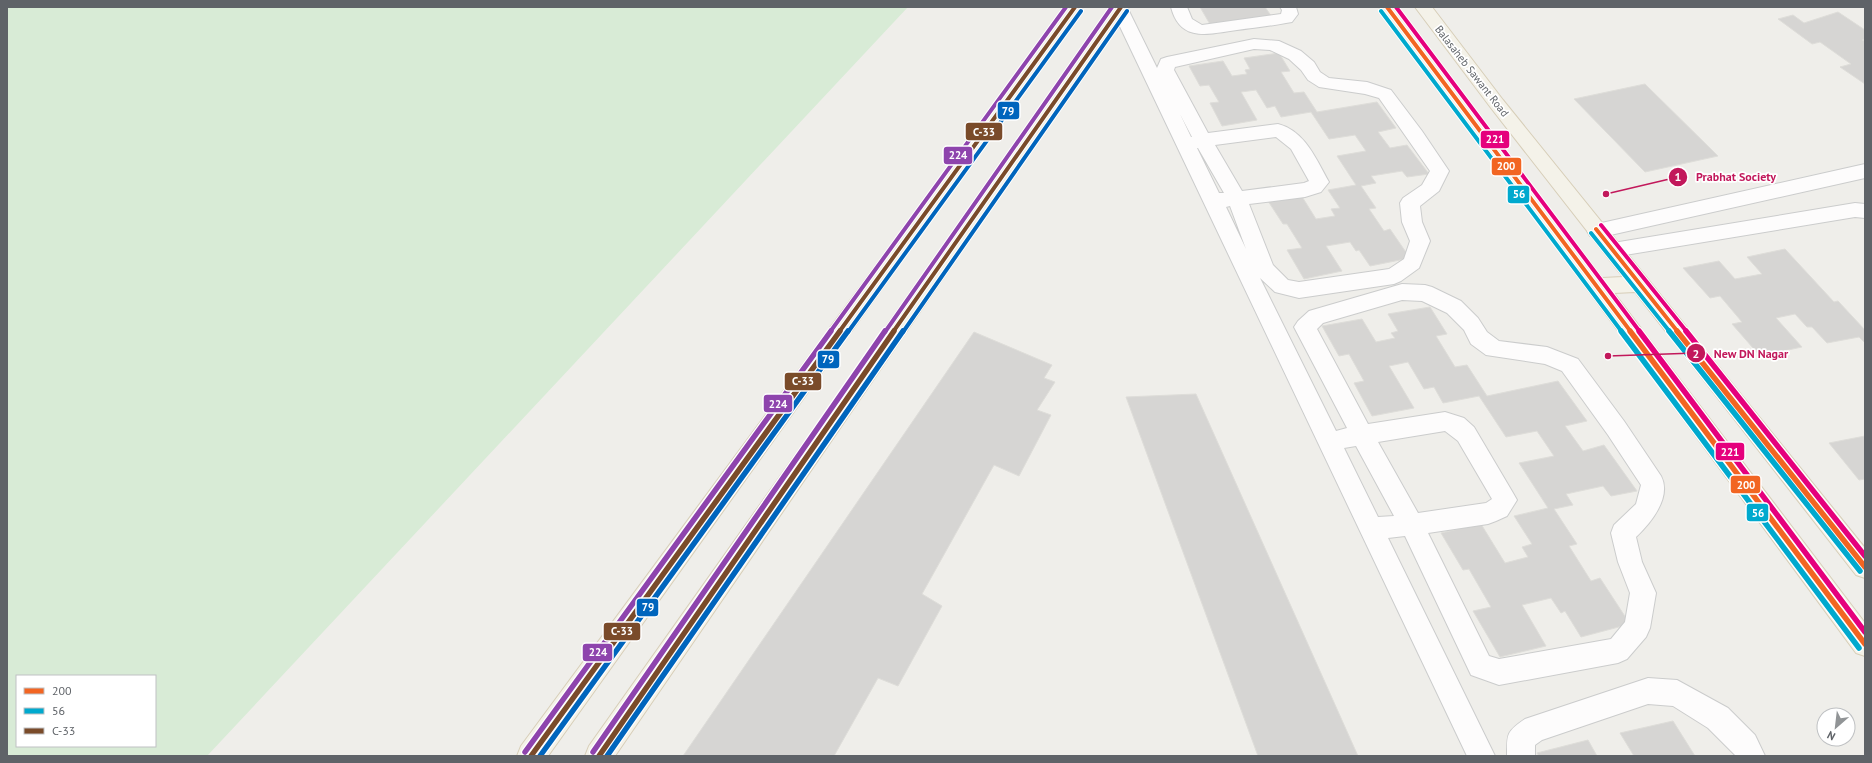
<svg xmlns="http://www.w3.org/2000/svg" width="1872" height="763" font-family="'PT Sans',sans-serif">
  <rect width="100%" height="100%" fill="#efeeea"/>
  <!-- green -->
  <path fill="#d8ebd6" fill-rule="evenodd" d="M7 7H908L207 756H7ZM17 676H155V746H17Z"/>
  <!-- building -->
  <path fill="#d6d5d3" stroke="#deddd9" d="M1200 7H1265L1272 17 1211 26Z
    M1838 12 1865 30V39L1862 40 1865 41V84L1840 67 1851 64 1820 42 1812 44 1778 19 1793 15 1804 23Z
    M1279 53 1290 71 1281 72 1294 93 1304 92 1317 112 1377 102 1396 128 1378 132 1390 148 1407 145 1429 174 1407 177 1402 171 1371 176 1376 183 1361 186 1376 208 1369 209 1384 231 1390 229 1410 258 1370 266 1359 250 1356 251 1350 242 1326 246 1342 271 1304 279 1287 250 1302 248 1287 224H1283L1268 201 1301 195 1316 219 1335 216 1331 209 1340 208 1328 190 1356 185 1337 156 1366 151 1355 135 1329 139 1311 112 1281 117 1275 106 1267 108 1256 90 1241 92 1257 120 1222 126 1210 103 1219 102 1209 85 1200 86 1189 66 1223 61 1232 76 1247 74 1245 70 1250 69 1244 58Z
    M1645 84 1718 156 1645 172 1574 99Z
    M1785 249 1834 302 1838 301 1865 330V343L1859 337 1827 343 1812 327H1807L1795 314 1776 318 1802 347 1760 356 1732 324 1742 322 1720 296 1710 298 1683 268 1719 261 1735 279 1762 274 1747 257Z
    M1430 307 1447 334 1436 336 1455 367 1467 365 1487 396 1558 381 1587 421 1565 426 1583 451 1604 445 1637 491 1611 496 1603 486 1566 494 1573 505 1554 509 1577 544 1569 546 1591 581 1600 578 1630 624 1581 637 1565 611 1561 613 1551 598 1522 605 1546 646 1500 657 1473 611 1491 607 1469 569 1463 570 1441 533 1481 524 1505 563 1528 557 1522 547 1532 544 1514 516 1548 508 1519 463 1554 456 1537 431 1506 437 1479 396 1443 403 1434 387 1424 389 1408 362 1389 366 1414 408 1372 416 1354 383 1364 381 1349 354 1339 356 1322 326 1362 319 1376 342 1395 338 1391 333 1398 331 1388 314Z
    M974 332 1052 365 1044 378 1055 382 1037 410 1051 415 1019 476 994 465 922 594 942 606 898 686 878 678 834 756H683Z
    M1196 394 1358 756H1258L1126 397Z
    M1865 436V479L1859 480 1829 443Z
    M1673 721 1695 756H1634L1620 733Z
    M1588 740 1597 756H1539L1537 753Z"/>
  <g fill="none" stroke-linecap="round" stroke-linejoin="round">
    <defs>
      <path id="minor" d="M1109 7H1127L1157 68 1161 59 1167 57 1254 39 1279 41 1301 51 1314 62 1320 72 1329 78 1367 82 1391 90 1422 131 1449 171 1439 191 1420 206 1422 222 1430 241 1419 268 1401 281 1394 284 1299 298 1275 292 1260 278 1336 431 1347 428 1294 327 1298 321 1309 311 1402 284 1425 285 1432 287 1461 301 1478 318 1487 332 1499 341 1547 347 1578 359 1624 421 1661 476C1672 497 1651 523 1636 537L1642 562 1656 593 1650 628 1646 637 1627 659 1618 663 1499 685 1471 675 1405 536 1388 538 1495 756H1467L1113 12ZM1254 49 1270 50 1289 59 1301 70 1308 80 1319 87 1365 94 1379 98 1430 171 1422 185 1403 198 1400 203 1402 222 1410 241 1404 259 1389 269 1299 282 1288 280 1273 265 1249 204 1305 197 1321 192 1329 182C1316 159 1305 131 1278 124L1208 133 1174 70 1175 67ZM1180 114 1192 137H1191ZM1276 137 1291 149 1309 181 1304 183 1242 191 1215 145ZM1197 148H1198L1224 193H1219ZM1230 206 1246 249 1226 207ZM1402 300 1422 301 1447 313 1464 330 1471 344 1486 355 1545 364 1562 371 1608 435 1641 485 1636 504 1614 525 1611 533 1618 562 1630 593 1625 622 1611 639 1499 659 1489 656 1428 533 1488 524 1496 521 1507 516 1517 500 1513 493 1474 427 1464 418 1445 412 1368 424 1317 329 1323 323ZM1445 431 1458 441 1492 499 1486 503 1418 513 1378 442ZM1356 446 1394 516 1378 517 1344 448Z
        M1171 7H1187L1192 19 1202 25 1281 14 1282 10 1280 7H1296L1298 14 1292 22 1286 23C1270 26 1253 28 1237 30 1209 34 1180 43 1171 7Z
        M1865 164V178L1597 238 1590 236 1587 231 1590 226 1597 224Z
        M1855 203 1865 204V218L1855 217 1613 257 1606 255 1603 250 1606 245 1613 243Z
        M1648 678 1677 680 1728 708 1755 735 1765 756H1736L1708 728 1673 706 1648 704 1542 740 1535 745V756H1507C1507 734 1506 732 1525 719Z"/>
      <path id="major" d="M1067 7H1083L548 756H517L521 746Z
        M1113 7H1129L615 756H585L589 746Z
        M1379 7H1396L1602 278 1623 277 1491 108 1415 7H1432L1503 100 1865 548V578L1856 575 1635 292 1614 293 1865 623V656L1856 653Z"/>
    </defs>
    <!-- minor casing -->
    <use href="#minor" stroke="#cbcccc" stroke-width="2"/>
    <!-- major casing -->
    <use href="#major" stroke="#d7ceb8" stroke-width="2"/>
    <!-- minor -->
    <use href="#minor" fill="#fdfcfc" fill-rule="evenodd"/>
    <!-- major -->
    <use href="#major" fill="#f4f2e9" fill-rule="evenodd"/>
    <defs>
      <path id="bus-1-far1" d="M1387 7 1631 332
        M1596 229 1678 332"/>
      <path id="bus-1" d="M1630 331 1865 644
        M1677 331 1865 567"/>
      <path id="bus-2-far1" d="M1381 11 1622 332
        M1591 233 1670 332"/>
      <path id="bus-2" d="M1621 331 1859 648
        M1669 331 1860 571"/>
      <path id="bus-3-far1" d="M839 332 1075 7
        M893 332 1121 7"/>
      <path id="bus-3" d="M531 756 840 331
        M599 756 894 331"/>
      <path id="bus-4-far1" d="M848 332 1081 11
        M903 332 1127 11"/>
      <path id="bus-4" d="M540 756 848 331
        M607 756 903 331"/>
      <path id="bus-5-far1" d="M830 332 1066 7
        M885 332 1112 7"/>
      <path id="bus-5" d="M525 752 831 331
        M593 752 885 331"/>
      <path id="bus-6-far1" d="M1396 7 1640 332
        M1601 225 1687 332"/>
      <path id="bus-6" d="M1639 331 1865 632
        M1686 331 1865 556"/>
    </defs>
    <!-- bus-1-far1 casing -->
    <use href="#bus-1-far1" stroke="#fff" stroke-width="6"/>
    <!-- bus-1 casing -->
    <use href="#bus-1" stroke="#fff" stroke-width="8"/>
    <!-- bus-2-far1 casing -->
    <use href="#bus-2-far1" stroke="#fff" stroke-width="6"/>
    <!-- bus-2 casing -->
    <use href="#bus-2" stroke="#fff" stroke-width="8"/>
    <!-- bus-3-far1 casing -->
    <use href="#bus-3-far1" stroke="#fff" stroke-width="6"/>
    <!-- bus-3 casing -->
    <use href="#bus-3" stroke="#fff" stroke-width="8"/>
    <!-- bus-4-far1 casing -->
    <use href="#bus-4-far1" stroke="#fff" stroke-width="6"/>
    <!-- bus-4 casing -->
    <use href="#bus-4" stroke="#fff" stroke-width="8"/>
    <!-- bus-5-far1 casing -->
    <use href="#bus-5-far1" stroke="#fff" stroke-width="6"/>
    <!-- bus-5 casing -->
    <use href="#bus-5" stroke="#fff" stroke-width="8"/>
    <!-- bus-6-far1 casing -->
    <use href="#bus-6-far1" stroke="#fff" stroke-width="6"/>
    <!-- bus-6 casing -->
    <use href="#bus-6" stroke="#fff" stroke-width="8"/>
    <!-- bus-1-far1 -->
    <use href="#bus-1-far1" stroke="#f26522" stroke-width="4"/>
    <!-- bus-1 -->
    <use href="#bus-1" stroke="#f26522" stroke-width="5.5"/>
    <!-- bus-2-far1 -->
    <use href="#bus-2-far1" stroke="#00a9ce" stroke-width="4"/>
    <!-- bus-2 -->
    <use href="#bus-2" stroke="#00a9ce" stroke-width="5.5"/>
    <!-- bus-3-far1 -->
    <use href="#bus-3-far1" stroke="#7a4b2a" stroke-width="4"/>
    <!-- bus-3 -->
    <use href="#bus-3" stroke="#7a4b2a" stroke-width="5.5"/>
    <!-- bus-4-far1 -->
    <use href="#bus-4-far1" stroke="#0065bd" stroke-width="4"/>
    <!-- bus-4 -->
    <use href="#bus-4" stroke="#0065bd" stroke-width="5.5"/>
    <!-- bus-5-far1 -->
    <use href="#bus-5-far1" stroke="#8e44ad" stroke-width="4"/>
    <!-- bus-5 -->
    <use href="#bus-5" stroke="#8e44ad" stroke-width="5.5"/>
    <!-- bus-6-far1 -->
    <use href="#bus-6-far1" stroke="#e5007d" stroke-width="4"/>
    <!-- bus-6 -->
    <use href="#bus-6" stroke="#e5007d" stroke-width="5.5"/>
  </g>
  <g text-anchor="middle" stroke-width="3.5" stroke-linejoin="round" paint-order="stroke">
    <!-- street labels -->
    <g font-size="11" fill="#5f6368" stroke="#fff">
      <text transform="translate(1472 71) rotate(52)" y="4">Balasaheb Sawant Road</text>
    </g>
  </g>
  <!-- callouts -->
  <path fill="none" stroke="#c2185b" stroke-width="1.5" d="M1606 194L1678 177M1608 356L1696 353"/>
  <g fill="#c2185b" stroke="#fff" stroke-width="1.5">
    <circle cx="1606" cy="194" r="4"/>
    <circle cx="1608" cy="356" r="4"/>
    <circle cx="1678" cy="177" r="10"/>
    <circle cx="1696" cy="353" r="10"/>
  </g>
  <g font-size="12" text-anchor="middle" font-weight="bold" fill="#fff">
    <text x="1678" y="181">1</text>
    <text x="1696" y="358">2</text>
  </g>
  <g font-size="12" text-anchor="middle" font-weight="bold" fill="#c2185b" stroke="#fff" stroke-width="3.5" stroke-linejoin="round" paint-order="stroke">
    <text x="1736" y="181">Prabhat Society</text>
    <text x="1751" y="358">New DN Nagar</text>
  </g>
  <g stroke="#fff" stroke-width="1.5">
    <rect x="997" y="101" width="23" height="19" rx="4" fill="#0065bd"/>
    <rect x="965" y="122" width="38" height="19" rx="4" fill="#7a4b2a"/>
    <rect x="1480" y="130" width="30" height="19" rx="4" fill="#e5007d"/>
    <rect x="943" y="146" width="30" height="19" rx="4" fill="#8e44ad"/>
    <rect x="1491" y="157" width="31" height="19" rx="4" fill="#f26522"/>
    <rect x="1507" y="185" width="23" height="19" rx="4" fill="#00a9ce"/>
    <rect x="817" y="350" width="23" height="19" rx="4" fill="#0065bd"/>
    <rect x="784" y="372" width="38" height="19" rx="4" fill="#7a4b2a"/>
    <rect x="763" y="394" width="30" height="19" rx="4" fill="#8e44ad"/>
    <rect x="1715" y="442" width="30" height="19" rx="4" fill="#e5007d"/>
    <rect x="1730" y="475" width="31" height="19" rx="4" fill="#f26522"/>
    <rect x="1746" y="503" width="23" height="19" rx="4" fill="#00a9ce"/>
    <rect x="636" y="598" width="23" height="19" rx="4" fill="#0065bd"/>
    <rect x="603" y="622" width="38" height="19" rx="4" fill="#7a4b2a"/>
    <rect x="582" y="643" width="31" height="19" rx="4" fill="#8e44ad"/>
  </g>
  <g font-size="11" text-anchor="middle" font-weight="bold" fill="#fff">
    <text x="1008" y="115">79</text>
    <text x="984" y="136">C-33</text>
    <text x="1495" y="143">221</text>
    <text x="958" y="159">224</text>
    <text x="1506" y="170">200</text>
    <text x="1519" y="198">56</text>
    <text x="828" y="363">79</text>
    <text x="803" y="385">C-33</text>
    <text x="778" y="408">224</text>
    <text x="1730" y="456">221</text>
    <text x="1746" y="489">200</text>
    <text x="1758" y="517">56</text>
    <text x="648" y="611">79</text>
    <text x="622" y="635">C-33</text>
    <text x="598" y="656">224</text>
  </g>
  <!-- border -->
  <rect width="1872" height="763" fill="none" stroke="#5f6368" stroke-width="16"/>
  <!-- legend -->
  <rect x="16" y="675" width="140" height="72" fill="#ffffff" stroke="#bfc1c3"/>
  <rect x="24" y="688" width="20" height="6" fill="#f26522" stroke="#bfc1c3"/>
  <text x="52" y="695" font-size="12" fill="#5f6368">200</text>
  <rect x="24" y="708" width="20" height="6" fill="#00a9ce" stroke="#bfc1c3"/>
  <text x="52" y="715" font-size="12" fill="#5f6368">56</text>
  <rect x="24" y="728" width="20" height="6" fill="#7a4b2a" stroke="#bfc1c3"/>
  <text x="52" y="735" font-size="12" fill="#5f6368">C-33</text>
  <!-- north arrow -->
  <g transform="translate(1836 727) rotate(208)"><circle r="19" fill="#ffffff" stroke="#bfc1c3"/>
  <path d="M0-3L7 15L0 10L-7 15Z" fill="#919496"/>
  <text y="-6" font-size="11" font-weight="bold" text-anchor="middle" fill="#5f6368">N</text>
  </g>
</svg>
